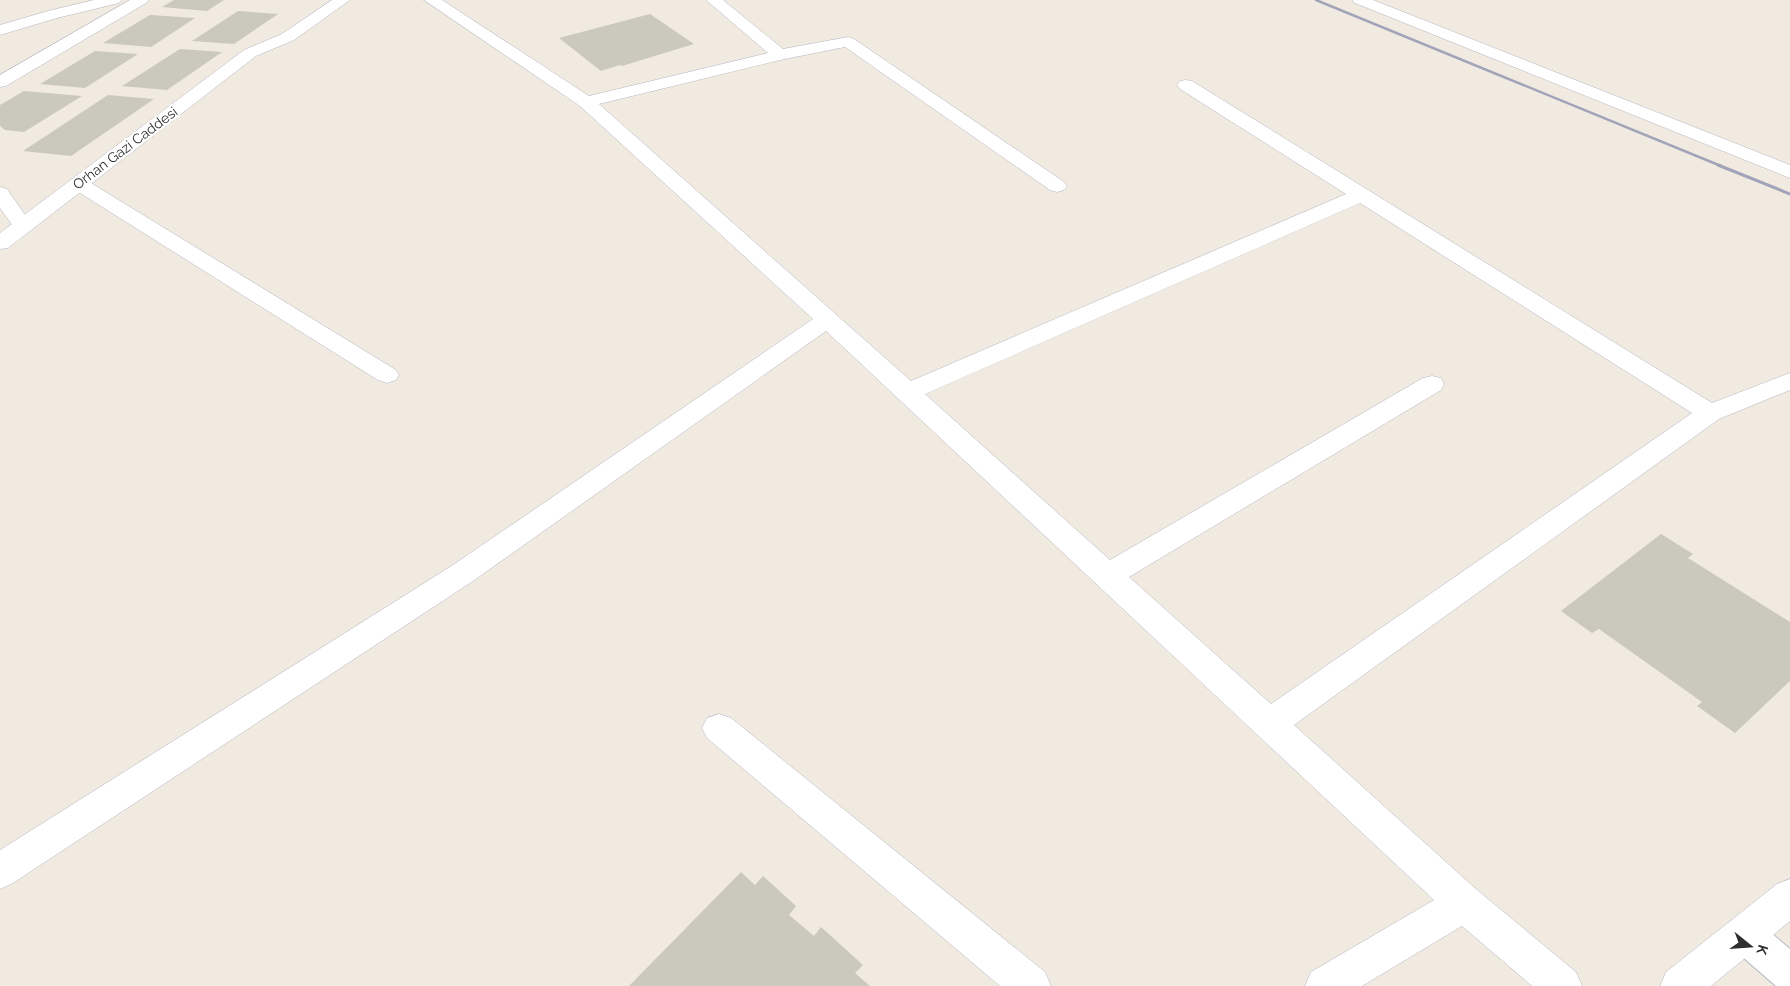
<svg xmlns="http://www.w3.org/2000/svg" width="1790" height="986" font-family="Raleway,sans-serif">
  <rect width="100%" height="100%" fill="#f0eae0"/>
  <!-- building -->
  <path fill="#cbc8be" d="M174 0H224L207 11 162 7Z
    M238 11 278 14 234 44 192 41Z
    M650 14 694 44 622 66 620 65 601 71 559 38Z
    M150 15 195 18 151 47 103 43Z
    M180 49 222 52 167 90 122 86Z
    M95 51 138 54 85 88 40 84Z
    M24 91 82 96 24 132 5 130 0 126V105Z
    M108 95 154 99 71 156 23 151Z
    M1661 534 1693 554 1688 558 1790 622V681L1735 733 1697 706 1702 702 1599 629 1592 633 1561 611Z
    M741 872 755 885 763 876 796 906 789 915 814 936 821 927 863 965 855 973 870 986H629Z"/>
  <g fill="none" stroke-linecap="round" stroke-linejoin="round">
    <defs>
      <path id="service" d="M1744 916 1757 921 1790 949V986H1776L1731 947 1726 934 1731 921Z"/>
      <path id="minor" d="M94 0H122L119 3 57 18 0 35V25L48 11Z
        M130 0H149L146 3 6 86 0 87V75Z
        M424 0H442L589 96 768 53 706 0H723L783 49 848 37 854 39 1064 182 1067 186 1064 190 1057 192 1050 190 845 47 780 60 599 104 911 381 1346 194 1180 89 1177 85 1180 81 1186 80 1192 81 1712 403 1790 373V390L1719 419 1294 725 1477 890 1576 972 1582 986H1532L1462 926 1362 986H1305L1311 972 1434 900 826 331 473 581 13 883 0 889V850L453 565 813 319 580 106ZM1360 203 1692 413 1271 704 1129 577 1441 390 1444 384 1441 378 1432 376 1423 378 1110 560 925 394Z
        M1352 0H1373L1790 165V178L1355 3Z
        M79 178 86 180 396 370 399 375 396 380 387 383 378 380 72 188 69 184 72 180Z
        M0 187 7 189 30 222 33 226 30 230 23 232 16 230 0 208Z
        M719 714 731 718 1045 972 1051 986H1000L707 738 702 728 707 718Z
        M1790 879V921L1711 986H1660L1666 972 1777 884Z"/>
      <path id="tertiary" d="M332 0H350L294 40 256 56 8 248 0 249V233L244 50 282 34Z"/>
    </defs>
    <!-- service casing -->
    <use href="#service" stroke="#b4b5c2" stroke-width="2"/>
    <!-- minor casing -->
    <use href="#minor" stroke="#b4b5c2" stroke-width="1"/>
    <!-- tertiary casing -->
    <use href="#tertiary" stroke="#b4b5c2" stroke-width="1"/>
    <!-- service -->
    <use href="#service" fill="#fff" fill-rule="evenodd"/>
    <!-- minor -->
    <use href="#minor" fill="#fff" fill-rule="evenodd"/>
    <!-- tertiary -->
    <use href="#tertiary" fill="#fff" fill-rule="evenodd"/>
    <!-- rail-far1 -->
    <path stroke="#a1a3b9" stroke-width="2.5" d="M1316 0 1721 166"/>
    <!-- rail -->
    <path stroke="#a1a3b9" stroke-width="3" d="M1718 165 1790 194"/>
  </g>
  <g text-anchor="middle" stroke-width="4.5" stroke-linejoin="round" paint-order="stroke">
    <!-- far-street labels -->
    <g font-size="14" fill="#2e2e2e" stroke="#fff">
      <text transform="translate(125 148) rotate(-37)" y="5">Orhan Gazi Caddesi</text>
    </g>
  </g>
  <!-- north arrow -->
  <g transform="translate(1750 946) rotate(107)" stroke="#ffffff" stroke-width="4" paint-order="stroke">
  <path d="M0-4L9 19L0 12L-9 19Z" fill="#2e2e2e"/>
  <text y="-8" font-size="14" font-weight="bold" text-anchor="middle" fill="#2e2e2e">K</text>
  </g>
</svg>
